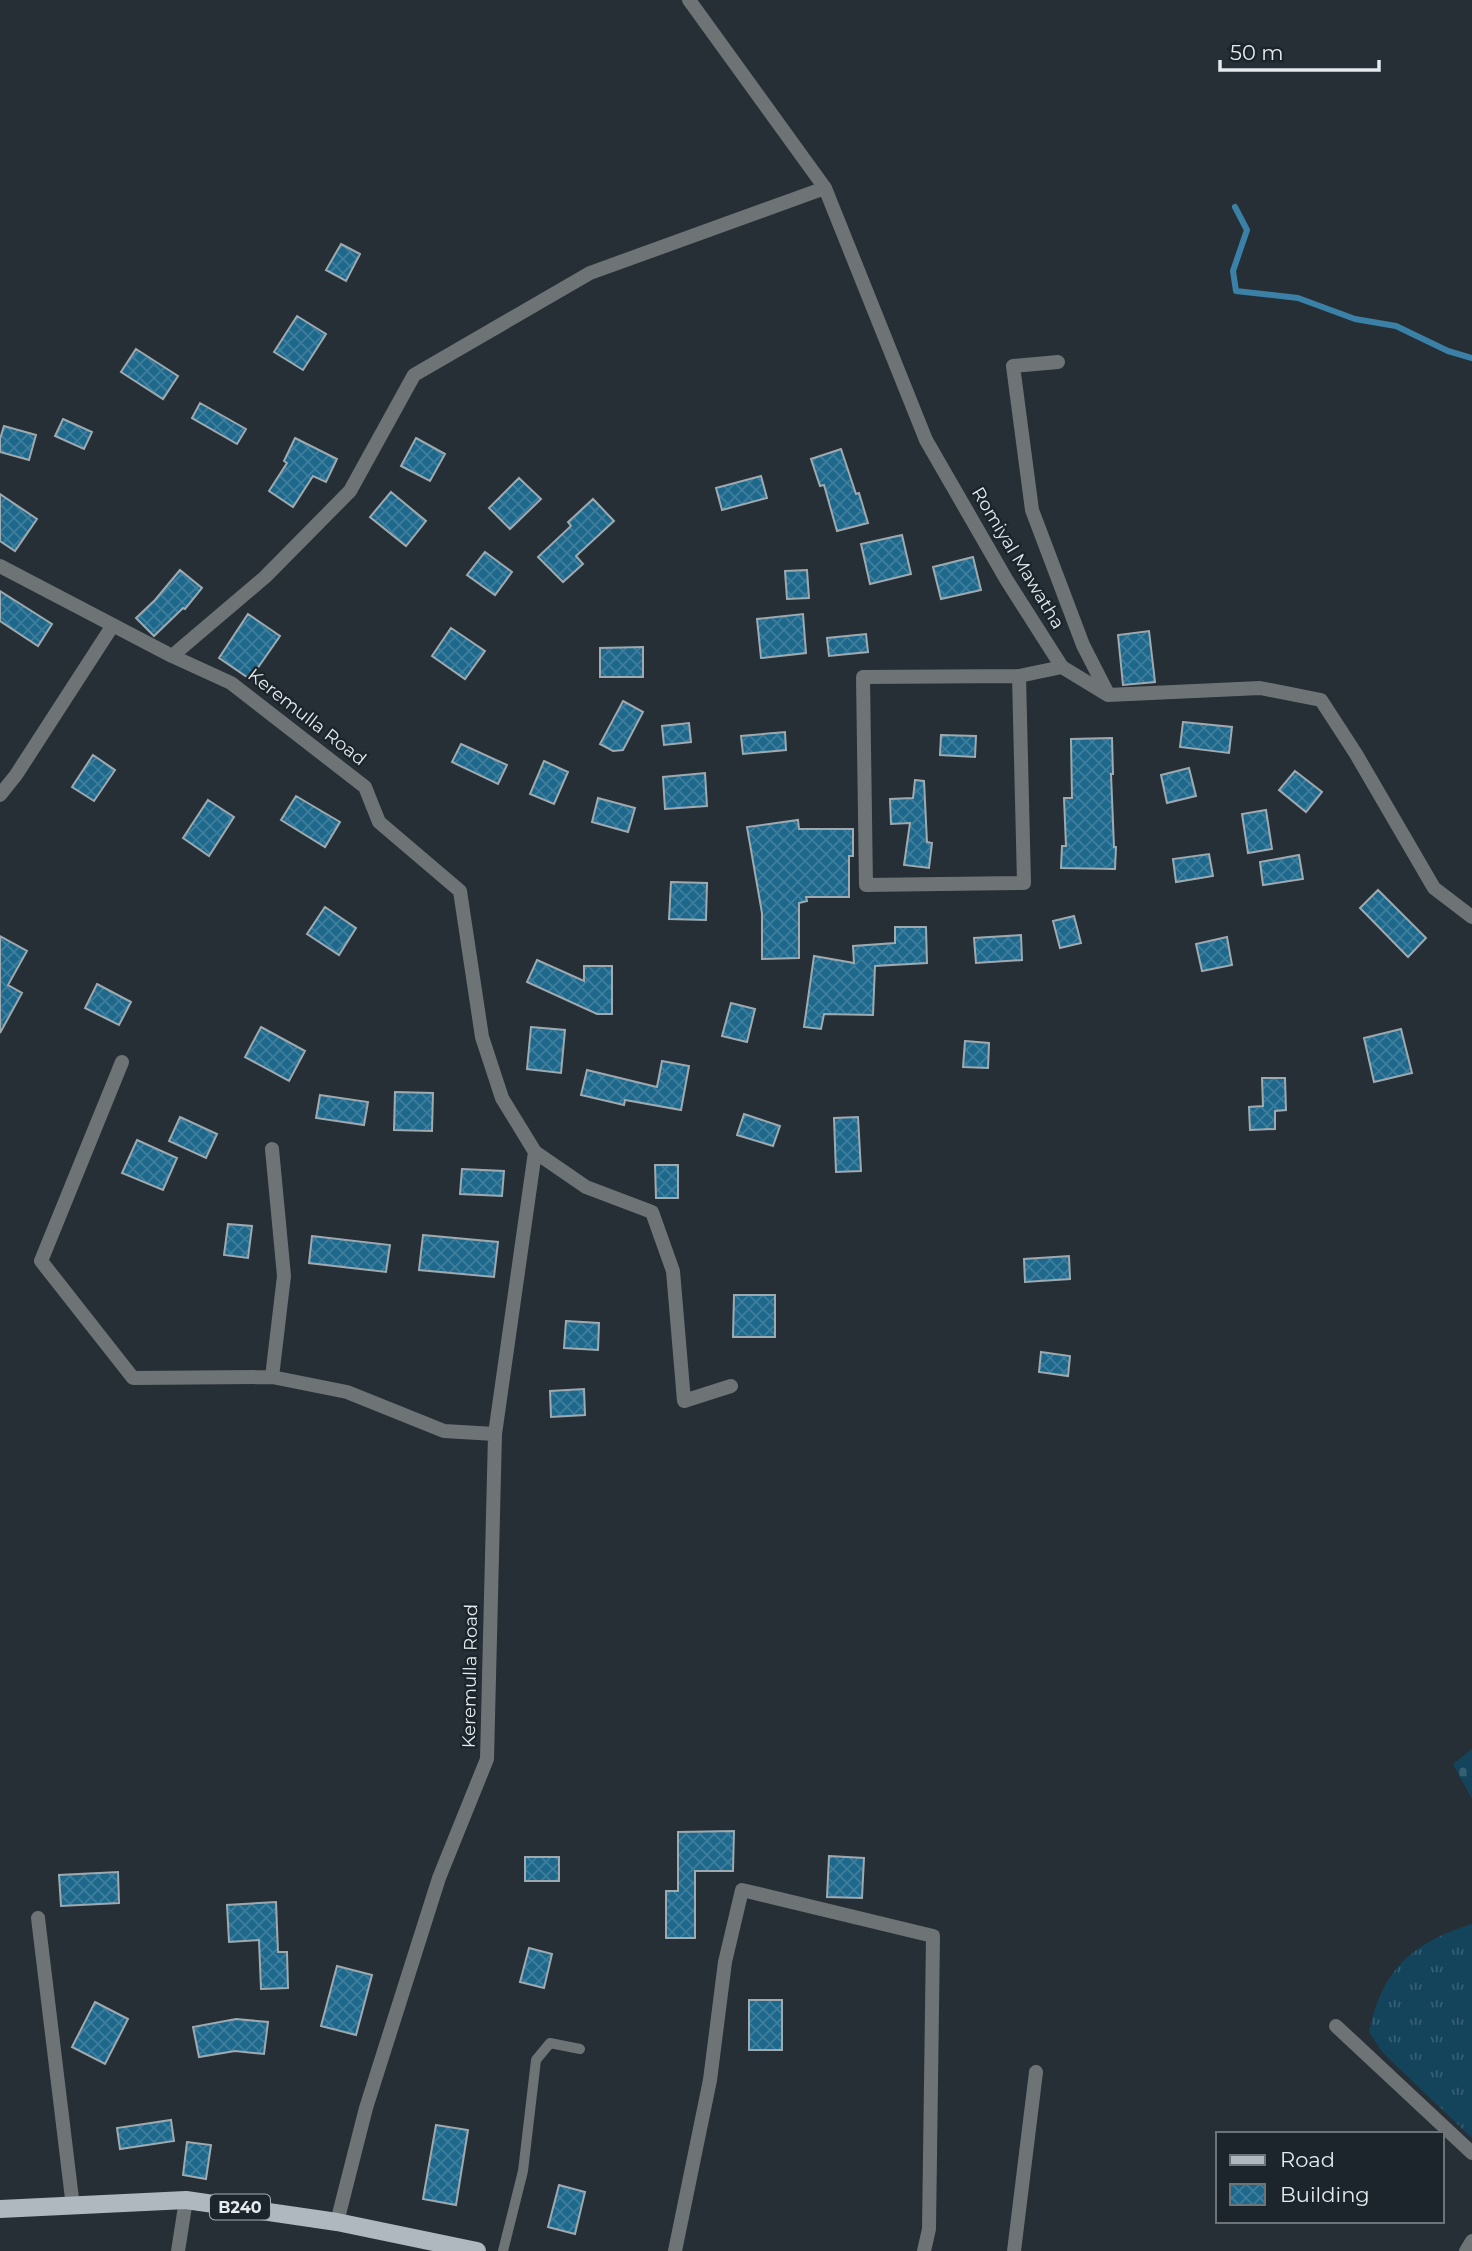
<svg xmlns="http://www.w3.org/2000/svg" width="1472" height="2251" font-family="Montserrat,sans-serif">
  <defs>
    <pattern id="grass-tufts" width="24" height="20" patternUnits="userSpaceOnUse" patternTransform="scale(1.75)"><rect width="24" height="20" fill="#14445c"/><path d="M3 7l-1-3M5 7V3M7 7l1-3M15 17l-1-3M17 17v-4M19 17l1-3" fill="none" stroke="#365f74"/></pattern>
    <pattern id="cemetery-stones" width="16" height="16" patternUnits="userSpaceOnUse" patternTransform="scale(1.75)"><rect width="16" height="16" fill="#14445c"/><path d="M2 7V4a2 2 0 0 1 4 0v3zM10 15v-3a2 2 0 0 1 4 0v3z" fill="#365f74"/></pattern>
    <pattern id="building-cross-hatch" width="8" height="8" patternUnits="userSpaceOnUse" patternTransform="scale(1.75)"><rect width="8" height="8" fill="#1e688c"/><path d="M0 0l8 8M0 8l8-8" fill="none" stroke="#3f7e9c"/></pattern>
  </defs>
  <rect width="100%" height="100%" fill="#262f35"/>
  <!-- grass -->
  <path fill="url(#grass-tufts)" d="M1472 1924V2138L1383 2053 1369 2032C1382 1969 1412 1943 1472 1924Z"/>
  <!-- cemetery -->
  <path fill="url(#cemetery-stones)" d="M1472 1749V1799L1453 1764Z"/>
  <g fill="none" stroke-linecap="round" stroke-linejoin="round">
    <!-- stream -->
    <path stroke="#3b81a7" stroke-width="6" d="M1235 207 1247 230 1233 271 1236 291 1298 298 1355 319 1396 326 1448 351 1472 358"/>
  </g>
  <!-- building -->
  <path fill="url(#building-cross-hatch)" stroke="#9ea9b0" stroke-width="2" d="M341 244 360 254 346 281 326 270Z
    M297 316 326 334 303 370 274 352Z
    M136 349 178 376 163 399 121 372Z
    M200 403 246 429 237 444 192 418Z
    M63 419 92 432 84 449 55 436Z
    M4 426 36 435 29 460 0 452V439Z
    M295 438 337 459 326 482 313 476 293 507 269 491 287 463 284 461Z
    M416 438 445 454 430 481 401 466Z
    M841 449 856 494 859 493 868 523 837 531 824 485 820 486 811 459Z
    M761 476 767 498 722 510 716 488Z
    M519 478 541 499 510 529 489 508Z
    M391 492 426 521 406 546 370 517Z
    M0 494 37 519 15 551 0 541Z
    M593 499 614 521 576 556 583 564 563 582 538 557 571 526 568 522Z
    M902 535 911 574 870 584 861 544Z
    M485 552 512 572 495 595 467 575Z
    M973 557 981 590 941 599 933 567Z
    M180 570 202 588 185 609 183 608 154 636 136 618 155 600Z
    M807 570 809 598 787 599 785 571Z
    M0 591 52 624 38 646 0 621Z
    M248 614 280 636 250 679 219 658Z
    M803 614 806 653 761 658 757 619Z
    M451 628 485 651 465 679 432 656Z
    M1149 631 1155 682 1123 685 1118 635Z
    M866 634 868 652 829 656 827 638Z
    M643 647V677H600V648Z
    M623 701 643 712 623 750 613 751 600 744Z
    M1183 722 1232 727 1229 753 1180 747Z
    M689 723 691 742 664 745 662 726Z
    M785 732 786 750 743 754 741 736Z
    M941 735 976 736 975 757 940 755Z
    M1112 738 1113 774H1111L1114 847H1116L1115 869 1061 868 1062 846H1066L1064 798H1072L1071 739Z
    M461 744 507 765 498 784 452 762Z
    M93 755 115 770 94 801 72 787Z
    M544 761 568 772 554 804 530 794Z
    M1189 768 1196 796 1167 803 1161 775Z
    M1295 771 1322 792 1306 812 1279 790Z
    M705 773 707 806 665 809 663 777Z
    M915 780 924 781 927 842 932 843 929 868 904 865 910 823 891 824 890 799 913 798Z
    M296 796 340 822 325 847 281 820Z
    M598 798 635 808 628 832 592 822Z
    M208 800 234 817 209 856 183 838Z
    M1266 810 1272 849 1248 853 1242 814Z
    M798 820 799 829H853V856H849V897H806L807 901 799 903V958L762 959V913L747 827Z
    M1209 854 1213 876 1176 882 1173 859Z
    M1299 855 1303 879 1263 885 1260 862Z
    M671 882 707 883 706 920 669 919Z
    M1378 890 1426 938 1408 957 1360 908Z
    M325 907 356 928 339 955 307 934Z
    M1074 916 1081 943 1060 948 1053 921Z
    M895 927H926L927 963 875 966 873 1015 824 1014 821 1029 804 1027 814 956 854 963 853 946 895 943Z
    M1021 935 1022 960 976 963 974 938Z
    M0 936 27 951 8 985 22 993 0 1033Z
    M1227 937 1232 965 1202 971 1196 944Z
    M537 960 584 981V966H612V1014H597L527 982Z
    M97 984 131 1002 119 1025 85 1008Z
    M731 1003 755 1009 747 1042 722 1036Z
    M261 1027 305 1051 289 1081 245 1057Z
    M531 1027 565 1030 561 1073 527 1069Z
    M1401 1029 1412 1073 1374 1082 1364 1038Z
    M965 1041 989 1043 988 1068 963 1067Z
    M662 1061 689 1066 681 1110 625 1100 624 1105 581 1095 587 1070 657 1087Z
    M1262 1078H1285L1286 1110 1275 1111V1129L1250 1130 1249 1107 1263 1106Z
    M395 1092 433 1093 432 1131 394 1130Z
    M320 1095 368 1102 364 1125 316 1118Z
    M744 1114 780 1126 773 1146 737 1135Z
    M180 1117 217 1134 206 1158 169 1141Z
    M858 1117 861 1171 836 1172 834 1118Z
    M137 1140 177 1158 163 1190 122 1173Z
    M655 1165H678V1198H656Z
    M462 1169 504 1171 502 1196 460 1194Z
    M228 1224 252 1226 248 1258 224 1255Z
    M423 1235 498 1242 494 1277 419 1270Z
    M312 1236 390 1245 386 1272 309 1263Z
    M1069 1256 1070 1279 1025 1282 1024 1259Z
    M734 1295H775V1337H733Z
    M566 1321 599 1323 598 1350 564 1348Z
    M1041 1352 1070 1356 1068 1376 1039 1372Z
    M584 1389 585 1415 551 1417 550 1391Z
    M734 1831 733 1871H695V1938H666V1891H678V1832Z
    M829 1856 864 1858 862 1898 827 1897Z
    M525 1857H559V1881H525Z
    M118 1872 119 1903 61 1906 59 1875Z
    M276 1902 278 1952H287L288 1988 261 1989 259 1940 229 1942 227 1905Z
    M529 1948 552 1954 544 1988 520 1982Z
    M337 1966 372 1975 356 2035 321 2026Z
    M749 2000H782V2050H749Z
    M95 2002 128 2019 105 2064 72 2047Z
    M236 2019 268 2022 264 2054 235 2051 199 2057 193 2027Z
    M171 2120 174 2141 120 2149 117 2128Z
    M436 2125 468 2130 456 2205 423 2199Z
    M187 2142 211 2145 206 2179 183 2175Z
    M559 2185 585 2192 575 2234 548 2227Z"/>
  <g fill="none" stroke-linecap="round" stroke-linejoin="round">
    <!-- service -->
    <path stroke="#6e7376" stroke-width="10" d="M503 2251 523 2171 536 2060 550 2043 580 2049"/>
    <!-- minor -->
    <path stroke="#6e7376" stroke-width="14" d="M689 0 825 188 926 440 1006 579 1062 667 1108 695 1260 688 1321 700 1356 754 1434 888 1472 917
      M1058 362 1013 366 1032 510 1083 645 1108 694
      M0 566 172 656 231 683 365 787 379 822 460 891 482 1037 502 1098 535 1152
      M172 656 265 577 350 491 414 375 590 273 825 188
      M1019 676 863 677 866 885 1024 883 1019 676 1062 667
      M0 795 16 775 113 625
      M122 1062 41 1261 133 1378 272 1377
      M272 1149 284 1276 272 1377 347 1392 444 1431 495 1434
      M38 1918 73 2207
      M1336 2026 1472 2153
      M337 2222 366 2108 439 1878 487 1759 495 1434 535 1152 586 1187 652 1212 673 1271 684 1401 731 1386
      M178 2251 186 2200
      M675 2251 710 2080 725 1962 742 1890 933 1936 929 2229 924 2251
      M1014 2251 1036 2072
      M1466 2251 1472 2241"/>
    <!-- primary -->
    <path stroke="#aeb8be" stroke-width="18" d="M0 2209 186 2200 337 2222 477 2251"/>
  </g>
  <g text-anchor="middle" stroke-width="5" stroke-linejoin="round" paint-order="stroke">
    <!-- shield labels -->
    <rect fill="#1c252b" stroke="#a8afb4" stroke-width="2" x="210" y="2194.5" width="60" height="25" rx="5"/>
    <g font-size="16" font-weight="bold" fill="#e4eaee">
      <text x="240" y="2213">B240</text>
    </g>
    <!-- street labels -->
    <g font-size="18" fill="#e4eaee" stroke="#1c252b">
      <text transform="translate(1018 558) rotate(59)" y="6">Romiyal Mawatha</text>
      <text transform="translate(307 717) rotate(38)" y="6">Keremulla Road</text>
      <text transform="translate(470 1676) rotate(-89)" y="6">Keremulla Road</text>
    </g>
  </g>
  <!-- legend -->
  <rect x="1216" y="2132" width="228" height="91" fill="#1c252b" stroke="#6c7479" stroke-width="2"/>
  <rect x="1230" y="2155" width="35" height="10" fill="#aeb8be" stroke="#6c7479" stroke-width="2"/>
  <text x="1280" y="2167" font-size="21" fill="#e4eaee">Road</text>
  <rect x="1230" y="2184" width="35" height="21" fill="url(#building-cross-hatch)" stroke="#6c7479" stroke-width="2"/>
  <text x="1280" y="2202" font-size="21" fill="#e4eaee">Building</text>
  <!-- scale -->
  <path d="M1220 60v10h159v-10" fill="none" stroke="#e4eaee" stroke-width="3.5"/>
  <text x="1230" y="60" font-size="21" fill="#e4eaee" stroke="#1c252b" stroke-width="5" paint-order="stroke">50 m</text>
</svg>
